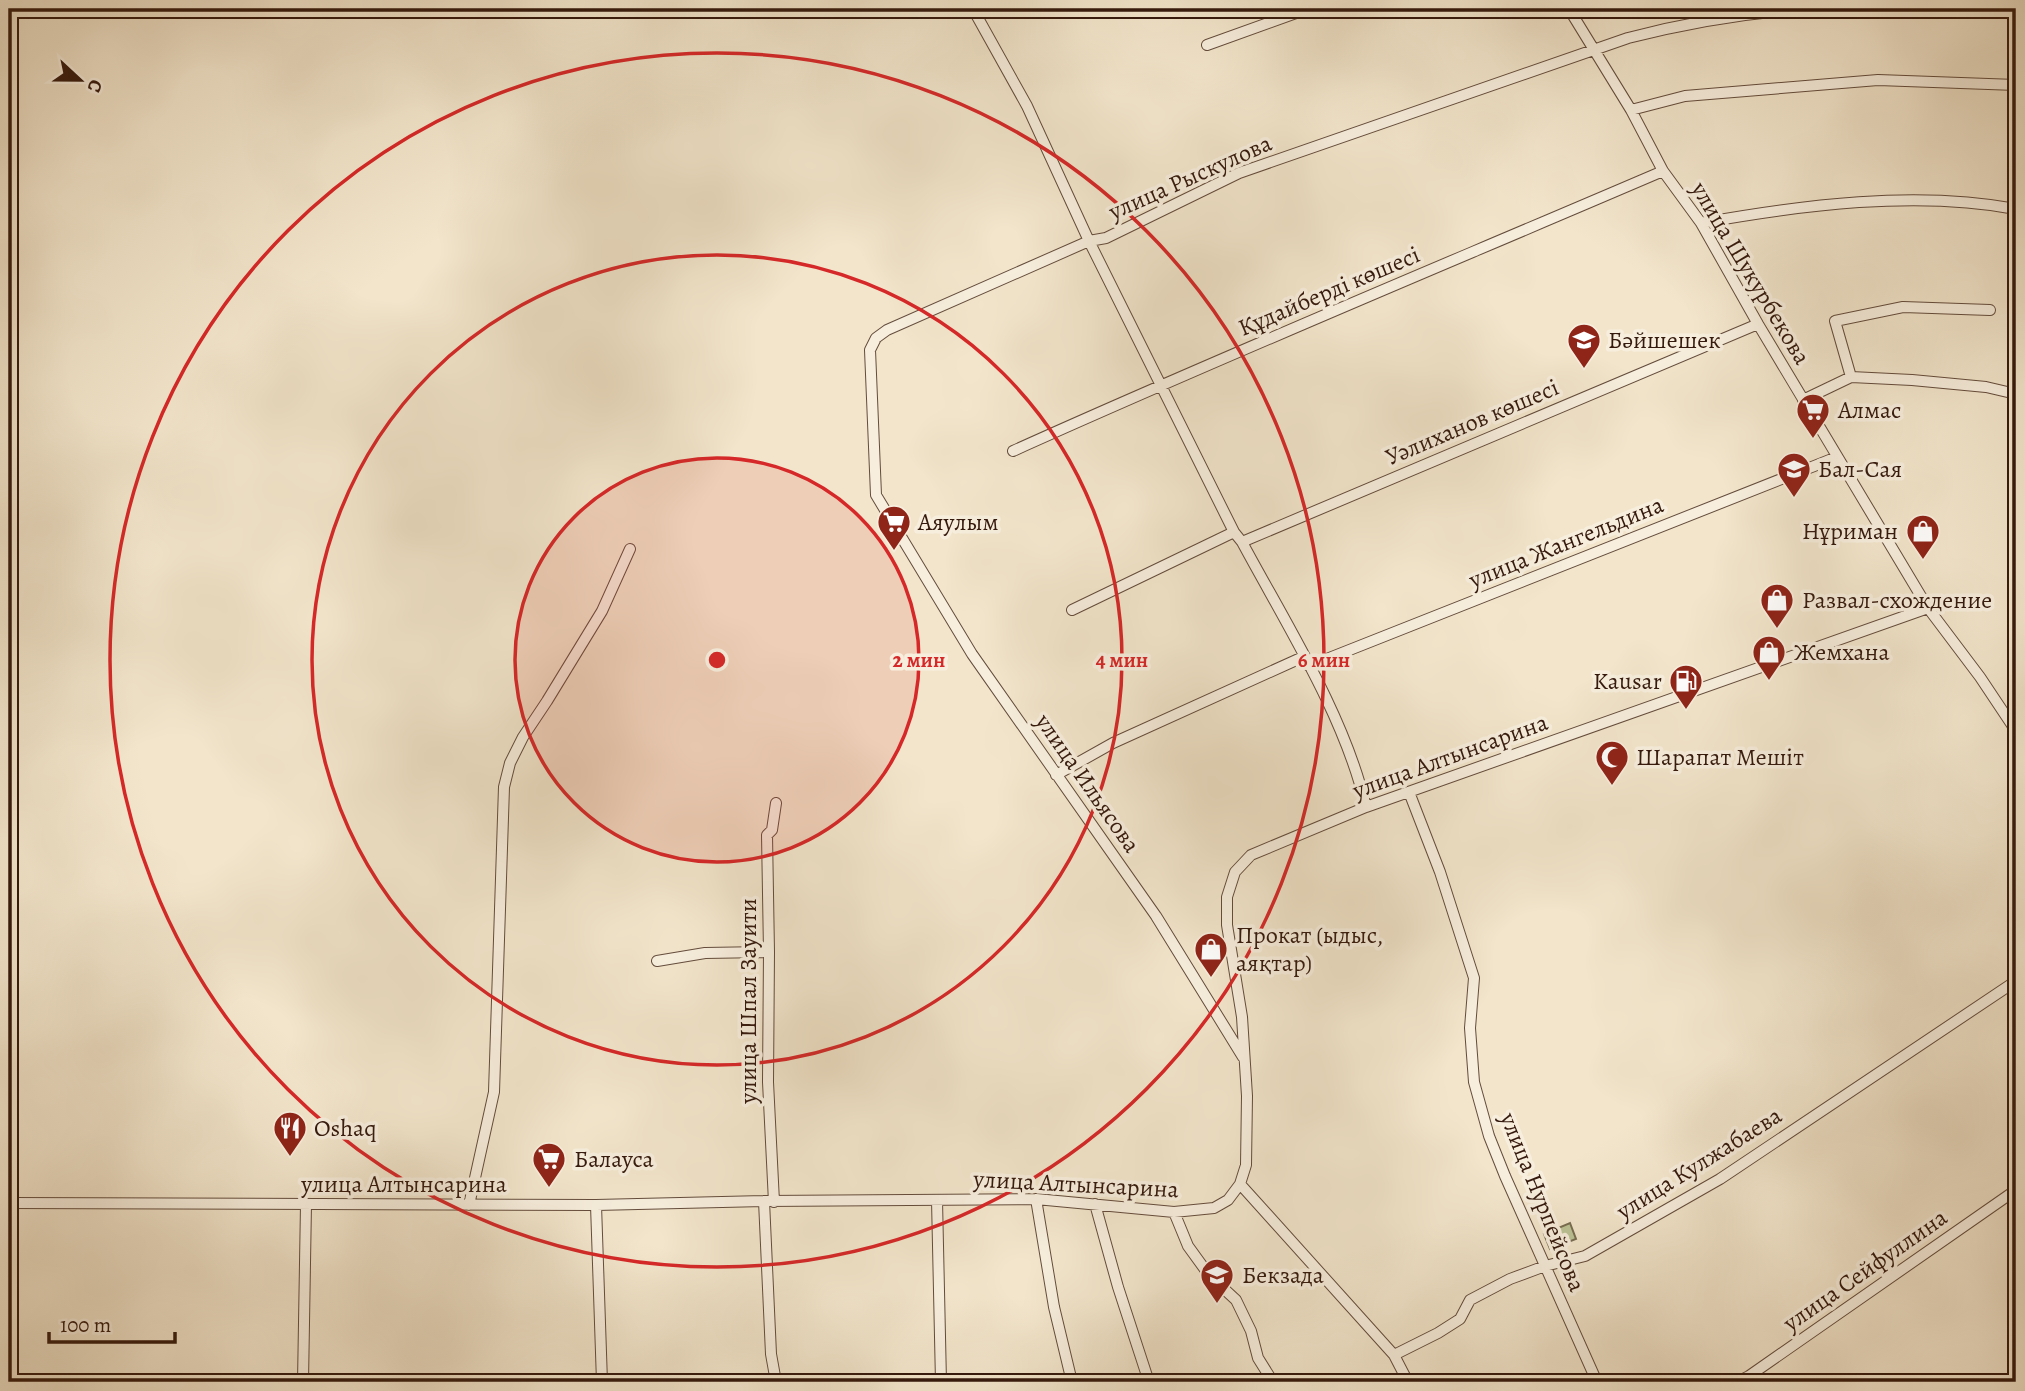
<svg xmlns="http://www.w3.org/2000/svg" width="2025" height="1391" font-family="Alegreya,serif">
  <rect width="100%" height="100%" fill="#f2e5cb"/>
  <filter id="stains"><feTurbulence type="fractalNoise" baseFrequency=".00286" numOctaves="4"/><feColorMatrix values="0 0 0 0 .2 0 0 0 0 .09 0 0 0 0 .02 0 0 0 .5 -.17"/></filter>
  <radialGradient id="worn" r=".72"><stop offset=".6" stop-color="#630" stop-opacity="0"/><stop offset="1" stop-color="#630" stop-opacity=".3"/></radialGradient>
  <!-- green -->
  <path fill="#bcc496" stroke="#786e52" stroke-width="2" d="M1570 1223 1576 1239 1550 1249 1544 1234Z"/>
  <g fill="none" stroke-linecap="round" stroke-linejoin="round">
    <defs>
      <path id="street" d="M973 9 1027 106 1089 241 1234 532 1242 542C1286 624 1345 716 1366 807
        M1569 9 1631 110 1663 171 1701 223 1758 324 1928 608 1980 677 2016 731
        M1207 45 1307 9
        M1631 110 1685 96 1878 80 2016 85
        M1701 223C1802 205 1916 190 2016 209
        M1851 377 1835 321 1903 307 1990 310
        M1803 400 1851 377 1912 380 1986 387 2016 394
        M1013 451C1228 354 1446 264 1663 171
        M1242 542 1758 324
        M1072 610 1234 532
        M1309 666 1837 457
        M1056 775 1113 743 1303 657
        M1409 792 1440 872 1474 978 1470 1028 1474 1082 1489 1136 1505 1176 1597 1382
        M657 961 705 953 769 952
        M1243 1057 1156 916 972 654 876 495 870 350 876 338 887 330 1089 241 1106 238 1239 173 1628 38C1686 23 1744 13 1803 9
        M1240 1184 1394 1355 1408 1382
        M1036 1199 1054 1307 1072 1382
        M937 1200 941 1382
        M764 1201 771 1354 776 1382
        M774 1202 768 1082 769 952 767 835 772 830 776 803
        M9 1203 596 1205 764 1201 1036 1199 1174 1212 1214 1208 1228 1200 1240 1184 1246 1165 1247 1096 1242 1017 1227 925V897L1235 872 1251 855 1366 807 1928 608
        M1095 1204 1118 1287 1149 1382
        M469 1205 494 1092 504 787 510 763 523 737 547 701 602 611 630 549
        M596 1205 602 1382
        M1174 1212 1188 1246 1209 1275 1236 1300 1251 1331 1258 1358 1273 1382
        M1394 1355 1438 1333 1460 1319 1470 1300 1510 1279 1545 1266 1585 1256 1720 1179 2016 981
        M303 1382 306 1204
        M1737 1382 1749 1376 2016 1190"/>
    </defs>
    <!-- street casing -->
    <use href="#street" stroke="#644c3c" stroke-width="12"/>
    <!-- street -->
    <use href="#street" stroke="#f7eedd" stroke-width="10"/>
  </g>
  <!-- distance rings -->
  <circle cx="717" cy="660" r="202" fill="#d62828" fill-opacity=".12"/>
  <g fill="none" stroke="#d62828" stroke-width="3.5">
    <circle cx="717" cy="660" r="202"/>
    <circle cx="717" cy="660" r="405"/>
    <circle cx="717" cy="660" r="607"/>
  </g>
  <!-- icons -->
  <defs>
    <symbol id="school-pin" viewBox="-11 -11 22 30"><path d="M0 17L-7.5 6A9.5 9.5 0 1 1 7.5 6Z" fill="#8f2418" stroke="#f7eedd"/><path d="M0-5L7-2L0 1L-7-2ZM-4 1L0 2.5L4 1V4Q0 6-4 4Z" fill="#fff"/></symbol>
    <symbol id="supermarket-pin" viewBox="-11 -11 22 30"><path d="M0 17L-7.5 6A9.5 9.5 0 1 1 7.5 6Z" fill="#8f2418" stroke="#f7eedd"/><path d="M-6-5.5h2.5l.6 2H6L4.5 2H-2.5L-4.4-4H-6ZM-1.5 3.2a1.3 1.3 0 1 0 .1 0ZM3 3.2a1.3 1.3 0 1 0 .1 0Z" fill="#fff"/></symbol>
    <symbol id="shop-pin" viewBox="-11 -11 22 30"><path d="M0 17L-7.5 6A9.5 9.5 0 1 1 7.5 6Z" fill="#8f2418" stroke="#f7eedd"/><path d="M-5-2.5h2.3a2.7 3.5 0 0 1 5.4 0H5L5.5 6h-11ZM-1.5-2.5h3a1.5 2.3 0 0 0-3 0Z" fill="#fff"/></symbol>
    <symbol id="fuel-pin" viewBox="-11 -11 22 30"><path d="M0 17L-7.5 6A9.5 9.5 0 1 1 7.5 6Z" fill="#8f2418" stroke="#f7eedd"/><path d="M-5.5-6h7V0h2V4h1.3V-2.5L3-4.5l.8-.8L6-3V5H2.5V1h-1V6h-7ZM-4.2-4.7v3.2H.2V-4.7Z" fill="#fff"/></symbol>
    <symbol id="mosque-pin" viewBox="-11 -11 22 30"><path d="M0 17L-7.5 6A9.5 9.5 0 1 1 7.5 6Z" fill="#8f2418" stroke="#f7eedd"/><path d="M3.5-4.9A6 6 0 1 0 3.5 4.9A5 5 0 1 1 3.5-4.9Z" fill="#fff"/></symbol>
    <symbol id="restaurant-pin" viewBox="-11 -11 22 30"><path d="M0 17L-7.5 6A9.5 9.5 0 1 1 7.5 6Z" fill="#8f2418" stroke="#f7eedd"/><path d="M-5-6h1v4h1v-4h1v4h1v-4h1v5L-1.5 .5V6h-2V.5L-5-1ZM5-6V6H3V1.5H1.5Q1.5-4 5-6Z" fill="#fff"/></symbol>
  </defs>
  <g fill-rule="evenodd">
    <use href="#school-pin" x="1565" y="321" width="38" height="52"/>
    <use href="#supermarket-pin" x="1794" y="391" width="38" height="52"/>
    <use href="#school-pin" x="1775" y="450" width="38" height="52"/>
    <use href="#supermarket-pin" x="875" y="503" width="38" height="52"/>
    <use href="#shop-pin" x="1904" y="512" width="38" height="52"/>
    <use href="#shop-pin" x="1758" y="581" width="38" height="52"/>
    <use href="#shop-pin" x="1750" y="633" width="38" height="52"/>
    <use href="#fuel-pin" x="1667" y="662" width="38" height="52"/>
    <use href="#mosque-pin" x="1593" y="738" width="38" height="52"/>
    <use href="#shop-pin" x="1192" y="930" width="38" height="52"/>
    <use href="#restaurant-pin" x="271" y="1109" width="38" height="52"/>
    <use href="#supermarket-pin" x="530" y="1140" width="38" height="52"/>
    <use href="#school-pin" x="1198" y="1256" width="38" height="52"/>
  </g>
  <g text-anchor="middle" stroke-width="7" stroke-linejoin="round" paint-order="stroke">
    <!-- street labels -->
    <g font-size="24" fill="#35190d" stroke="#f7eedd">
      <text transform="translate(1190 177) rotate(-24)" y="8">улица Рыскулова</text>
      <text transform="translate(1751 273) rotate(59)" y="8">улица Шукурбекова</text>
      <text transform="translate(1329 291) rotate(-23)" y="8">Құдайберді көшесі</text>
      <text transform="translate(1472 422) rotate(-23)" y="8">Уәлиханов көшесі</text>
      <text transform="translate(1566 542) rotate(-22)" y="8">улица Жангельдина</text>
      <text transform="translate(1450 756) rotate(-20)" y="8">улица Алтынсарина</text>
      <text transform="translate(1088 783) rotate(55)" y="8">улица Ильясова</text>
      <text transform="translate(748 1001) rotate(-90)" y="8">улица Шпал Зауити</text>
      <text transform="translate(1699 1163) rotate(-32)" y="8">улица Кулжабаева</text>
      <text x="404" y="1192">улица Алтынсарина</text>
      <text transform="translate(1076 1184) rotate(3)" y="8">улица Алтынсарина</text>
      <text transform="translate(1543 1202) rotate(68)" y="8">улица Нурпейсова</text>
      <text transform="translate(1865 1270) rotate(-35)" y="8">улица Сейфуллина</text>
    </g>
    <!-- poi labels -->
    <g font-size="24" fill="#35190d" stroke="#f7eedd" text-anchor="start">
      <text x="1608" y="348">Бәйшешек</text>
      <text x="1838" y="418">Алмас</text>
      <text x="1818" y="477">Бал-Сая</text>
      <text x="918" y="530">Аяулым</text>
      <text x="1898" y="539" text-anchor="end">Нұриман</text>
      <text x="1802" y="608">Развал-схождение</text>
      <text x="1794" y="660">Жемхана</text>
      <text x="1662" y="689" text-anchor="end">Kausar</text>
      <text x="1636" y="765">Шарапат Мешіт</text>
      <text x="1236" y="943">Прокат (ыдыс,<tspan x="1236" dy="28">аяқтар)</tspan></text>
      <text x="314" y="1136">Oshaq</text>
      <text x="574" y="1167">Балауса</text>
      <text x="1242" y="1283">Бекзада</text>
    </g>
  </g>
  <circle cx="717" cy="660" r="10" fill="#d62828" stroke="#f7eedd" stroke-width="3.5"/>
  <g font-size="21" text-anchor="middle" font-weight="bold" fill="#d62828" stroke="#f7eedd" stroke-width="7" stroke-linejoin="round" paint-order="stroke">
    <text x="919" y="667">2 мин</text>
    <text x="1122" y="667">4 мин</text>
    <text x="1324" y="667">6 мин</text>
  </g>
  <!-- margin -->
  <rect width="2025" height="1391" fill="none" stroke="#f2e5cb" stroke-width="35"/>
  <rect x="10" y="10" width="2004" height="1370" fill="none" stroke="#35190d" stroke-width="3.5"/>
  <rect x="18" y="18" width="1990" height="1356" fill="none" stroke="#35190d" stroke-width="2"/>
  <!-- north arrow -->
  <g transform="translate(80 80) rotate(112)" stroke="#f7eedd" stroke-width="5" paint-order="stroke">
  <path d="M0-5L12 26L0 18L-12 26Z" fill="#35190d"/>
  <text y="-10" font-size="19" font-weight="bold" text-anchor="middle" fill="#35190d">С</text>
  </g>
  <!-- scale -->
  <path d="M49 1332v10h126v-10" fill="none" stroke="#35190d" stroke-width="3.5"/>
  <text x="60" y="1332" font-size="21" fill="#35190d" stroke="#f7eedd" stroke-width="5" paint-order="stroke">100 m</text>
  <rect width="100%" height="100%" filter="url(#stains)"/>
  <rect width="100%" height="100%" fill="url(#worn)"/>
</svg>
